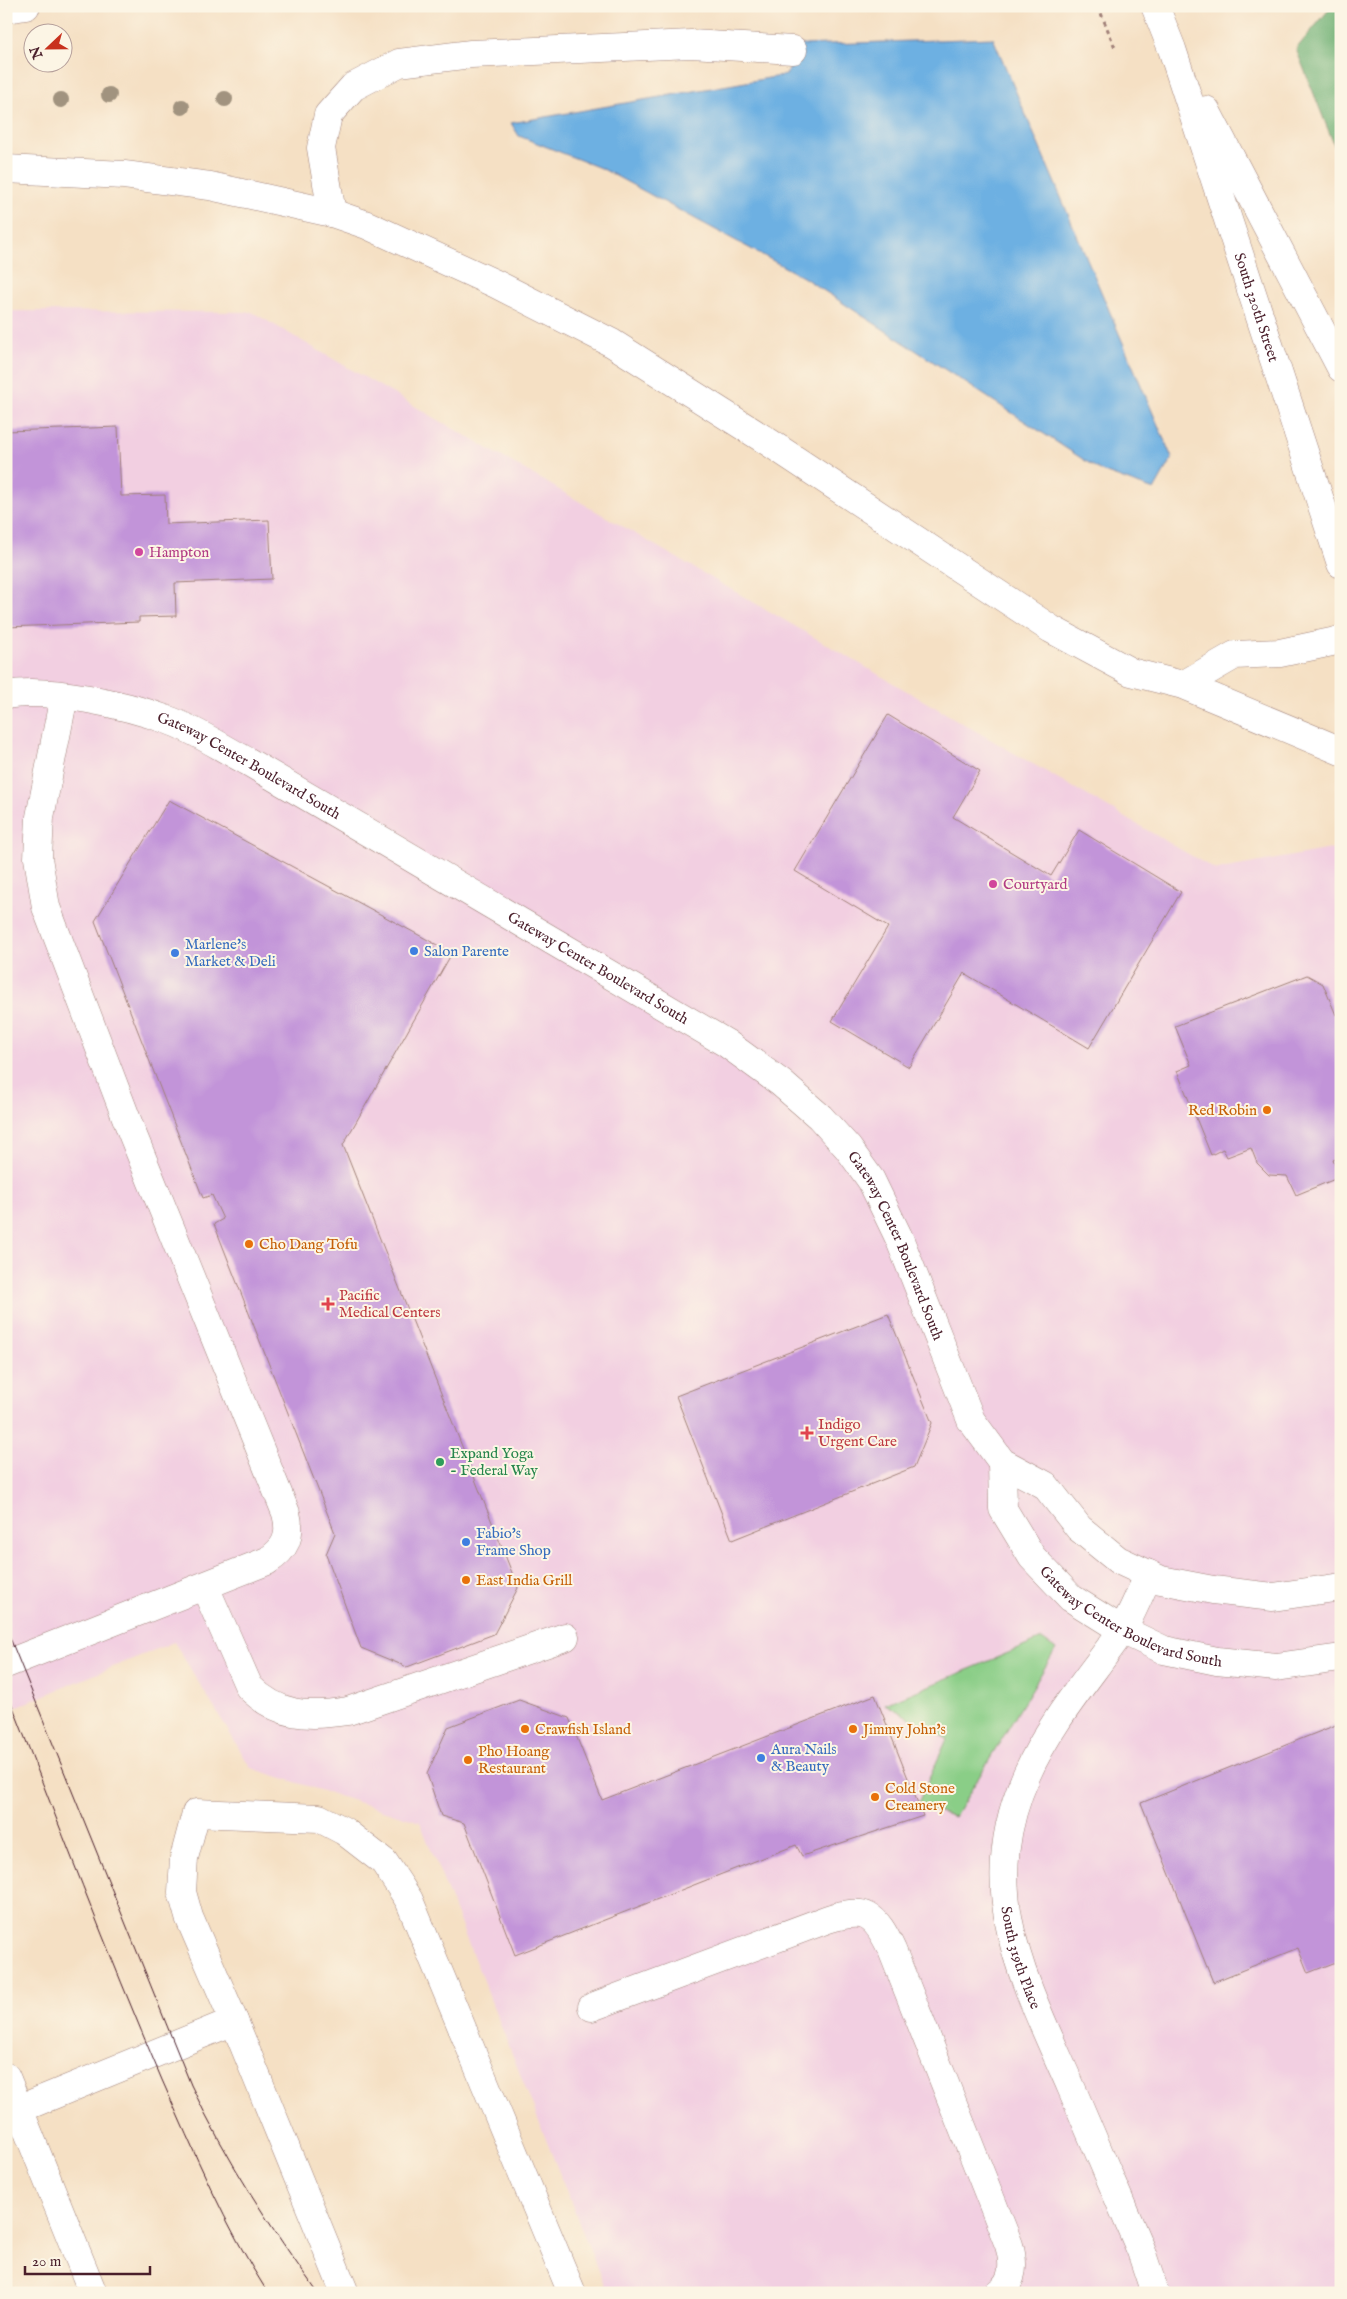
<svg xmlns="http://www.w3.org/2000/svg" width="1347" height="2299" font-family="'IM FELL English',serif">
  <rect width="100%" height="100%" fill="#fcf5e5"/>
  <filter id="ink" filterUnits="userSpaceOnUse"><feTurbulence type="fractalNoise" baseFrequency=".02" numOctaves="2"/><feDisplacementMap in="SourceGraphic" scale="10" xChannelSelector="R" yChannelSelector="G"/><feConvolveMatrix kernelMatrix="1 2 1 2 8 2 1 2 1" color-interpolation-filters="sRGB"/></filter>
  <filter id="wash" filterUnits="userSpaceOnUse"><feTurbulence type="fractalNoise" baseFrequency=".0096" numOctaves="4" result="noise"/><feDisplacementMap in="SourceGraphic" scale="20" xChannelSelector="R" yChannelSelector="G"/><feGaussianBlur stdDeviation="1.12" result="paint"/><feColorMatrix in="noise" values="0 0 0 0 0 0 0 0 0 0 0 0 0 0 0 0 0 1.4 0 .05"/><feComposite in="paint" operator="in"/></filter>
  <g filter="url(#wash)">
    <rect width="100%" height="100%" fill="#f5e0c4"/>
    <!-- built -->
    <path fill="#f2cfe1" d="M6 311 252 312 1216 870 1336 848 1341 851V2293H607L420 1822 251 1768 174 1642 6 1711Z"/>
    <!-- green -->
    <path fill="#8ace87" stroke="#6a7659" d="M1042 1639 1056 1649 955 1817 917 1805 947 1739 885 1704Z"/>
    <!-- forest -->
    <path fill="#6fb174" stroke="#5c6850" d="M1332 6H1341V162L1296 49Z"/>
    <!-- water -->
    <path fill="#6db0e2" stroke="#5c6886" d="M993 38 1172 458 1154 490 1101 471 803 277 603 169 519 136 511 123 786 75 802 45Z"/>
    <g id="blocks">
      <!-- building -->
      <path fill="#c294d9" d="M118 427 121 496 165 495 166 524 269 520 272 579 175 583 176 616 139 617V622L6 627V431Z
        M888 715 980 771 953 817 1051 876 1079 830 1181 892 1089 1048 964 973 909 1067 832 1021 888 927 795 871Z
        M169 800 452 953 343 1145 518 1588 494 1634 407 1667 361 1648 326 1554 335 1533 214 1224 223 1219 212 1195 203 1198 95 921Z
        M1307 975 1323 984 1336 1015 1341 1013V1157L1333 1160 1340 1177 1296 1195 1287 1176 1269 1175 1257 1163 1251 1148 1227 1157 1223 1149 1211 1155 1177 1071 1191 1065 1175 1026Z
        M888 1314 932 1423 914 1467 732 1540 676 1396Z
        M875 1695 923 1816 802 1856 796 1845 515 1955 464 1823 441 1816 427 1774 448 1727 519 1700 569 1718 602 1800Z
        M1341 1723V1960L1308 1973 1298 1948 1213 1982 1141 1803Z"/>
    </g>
  </g>
  <g filter="url(#ink)">
    <use href="#blocks" fill-opacity="0" stroke="#a08078" stroke-width="1"/>
    <g fill="none" stroke-linecap="round" stroke-linejoin="round">
      <defs>
        <g id="minor">
          <path d="M332 213 321 148 328 115 353 87 399 63 471 54 691 44 793 50"/>
          <path id="s1" d="M6 695C49 687 127 705 168 720 194 729 222 748 247 761L726 1043 781 1083 820 1117 848 1148 871 1180 899 1238 971 1420 1002 1462 1045 1485 1079 1528 1118 1560 1161 1580 1213 1590 1273 1597 1341 1587"/>
          <path id="s2" d="M1002 1462 1003 1509 1032 1557 1071 1598 1122 1630 1164 1650 1217 1661 1276 1667 1341 1658"/>
          <path id="s3" d="M1149 1574C1140 1593 1132 1614 1121 1632 1089 1678 1050 1722 1027 1774 974 1891 1024 1980 1071 2087 1095 2142 1118 2197 1141 2251L1155 2293"/>
          <path d="M205 1587 249 1687C279 1717 308 1717 348 1711L565 1637"/>
          <path d="M6 1664 267 1561C286 1549 292 1536 286 1513L132 1133 46 907 38 858 40 817 64 696"/>
          <path d="M592 2007 828 1919C866 1907 875 1914 892 1950L1009 2245C1014 2263 1015 2281 998 2293"/>
          <path d="M6 2077 93 2293"/>
          <path d="M19 2109 234 2021"/>
          <path d="M345 2293 234 2021 189 1917 182 1892 184 1858 196 1813 319 1818 344 1831 384 1862 409 1900 572 2293"/>
        </g>
        <g id="major">
          <path id="s4" d="M1155 6 1172 49 1341 564"/>
          <path d="M1206 110 1341 368"/>
        </g>
        <path id="highway" d="M6 9 26 6
          M6 169 124 175 210 186 332 213 367 225 496 284 612 343 770 443 1051 629 1131 672 1183 685 1341 751
          M1183 685 1235 655 1280 653 1341 640"/>
      </defs>
      <!-- minor casing -->
      <use href="#minor" stroke="#a08078" stroke-width="29"/>
      <!-- major casing -->
      <use href="#major" stroke="#a08078" stroke-width="29"/>
      <!-- highway casing -->
      <use href="#highway" stroke="#a08078" stroke-width="29"/>
      <!-- path -->
      <path stroke="#a08078" stroke-width="3" stroke-dasharray="4 4" stroke-linecap="butt" d="M1098 6 1116 50"/>
      <!-- minor -->
      <use href="#minor" stroke="#fff" stroke-width="28"/>
      <!-- major -->
      <use href="#major" stroke="#fff" stroke-width="28"/>
      <!-- highway -->
      <use href="#highway" stroke="#fff" stroke-width="28"/>
      <!-- tram -->
      <path stroke="#4a1f2b" stroke-width="1" d="M6 1628 191 2085C226 2159 270 2227 318 2293
        M6 1689C57 1820 107 1951 162 2080 194 2152 225 2226 268 2293"/>
    </g>
    <!-- trees -->
    <g fill="#a1937f">
      <circle cx="109" cy="95" r="8"/>
      <circle cx="225" cy="99" r="8"/>
      <circle cx="61" cy="100" r="8"/>
      <circle cx="182" cy="107" r="8"/>
    </g>
  </g>
  <!-- markers -->
  <g fill="#d1479c" stroke="#fcf5e5" stroke-width="2">
    <circle cx="139" cy="552" r="5"/>
    <circle cx="993" cy="884" r="5"/>
  </g>
  <g fill="#3f7fe0" stroke="#fcf5e5" stroke-width="2">
    <circle cx="414" cy="951" r="5"/>
    <circle cx="175" cy="953" r="5"/>
    <circle cx="466" cy="1542" r="5"/>
    <circle cx="761" cy="1758" r="5"/>
  </g>
  <g fill="#e8710a" stroke="#fcf5e5" stroke-width="2">
    <circle cx="1267" cy="1110" r="5"/>
    <circle cx="249" cy="1244" r="5"/>
    <circle cx="466" cy="1580" r="5"/>
    <circle cx="525" cy="1729" r="5"/>
    <circle cx="853" cy="1729" r="5"/>
    <circle cx="468" cy="1760" r="5"/>
    <circle cx="875" cy="1797" r="5"/>
  </g>
  <g fill="#e0444e" stroke="#fcf5e5" stroke-width="2">
    <path d="M325.5 1296.5h5v5h5v5h-5v5h-5v-5h-5v-5h5z"/>
    <path d="M804.5 1425.5h5v5h5v5h-5v5h-5v-5h-5v-5h5z"/>
  </g>
  <circle fill="#2e9e5b" stroke="#fcf5e5" stroke-width="2" cx="440" cy="1462" r="5"/>
  <g text-anchor="middle" stroke-width="4" stroke-linejoin="round" paint-order="stroke">
    <!-- street labels -->
    <g font-size="15" fill="#4a1f2b" stroke="#fcf5e5">
      <text dy="5" stroke="none"><textPath href="#s4" startOffset="318">South 320th Street</textPath></text>
      <text dy="5" stroke="none"><textPath href="#s1" startOffset="258">Gateway Center Boulevard South</textPath></text>
      <text dy="5" stroke="none"><textPath href="#s1" startOffset="662">Gateway Center Boulevard South</textPath></text>
      <text dy="5" stroke="none"><textPath href="#s1" startOffset="1081">Gateway Center Boulevard South</textPath></text>
      <text dy="5" stroke="none"><textPath href="#s2" startOffset="222">Gateway Center Boulevard South</textPath></text>
      <text dy="5" stroke="none"><textPath href="#s3" startOffset="424">South 319th Place</textPath></text>
    </g>
    <!-- hotel labels -->
    <g font-size="15" fill="#b23c85" stroke="#fcf5e5" text-anchor="start">
      <text x="149" y="557">Hampton</text>
      <text x="1003" y="889">Courtyard</text>
    </g>
    <!-- shop labels -->
    <g font-size="15" fill="#366cbe" stroke="#fcf5e5" text-anchor="start">
      <text x="185" y="949">Marlene's<tspan x="185" dy="17">Market &amp; Deli</tspan></text>
      <text x="424" y="956">Salon Parente</text>
      <text x="476" y="1538">Fabio's<tspan x="476" dy="17">Frame Shop</tspan></text>
      <text x="771" y="1754">Aura Nails<tspan x="771" dy="17">&amp; Beauty</tspan></text>
    </g>
    <!-- food labels -->
    <g font-size="15" fill="#c56008" stroke="#fcf5e5" text-anchor="start">
      <text x="1257" y="1115" text-anchor="end">Red Robin</text>
      <text x="259" y="1249">Cho Dang Tofu</text>
      <text x="476" y="1585">East India Grill</text>
      <text x="535" y="1734">Crawfish Island</text>
      <text x="863" y="1734">Jimmy John's</text>
      <text x="478" y="1756">Pho Hoang<tspan x="478" dy="17">Restaurant</tspan></text>
      <text x="885" y="1793">Cold Stone<tspan x="885" dy="17">Creamery</tspan></text>
    </g>
    <!-- health labels -->
    <g font-size="15" fill="#be3a42" stroke="#fcf5e5" text-anchor="start">
      <text x="339" y="1300">Pacific<tspan x="339" dy="17">Medical Centers</tspan></text>
      <text x="818" y="1429">Indigo<tspan x="818" dy="17">Urgent Care</tspan></text>
    </g>
    <!-- leisure labels -->
    <g font-size="15" fill="#27864d" stroke="#fcf5e5" text-anchor="start">
      <text x="450" y="1458">Expand Yoga<tspan x="450" dy="17">- Federal Way</tspan></text>
    </g>
  </g>
  <!-- margin -->
  <rect width="1347" height="2299" fill="none" stroke="#fcf5e5" stroke-width="25"/>
  <!-- north arrow -->
  <g transform="translate(48 48) rotate(248)"><circle r="24" fill="#fcf5e5" stroke="#b59f9b"/>
  <path d="M0-4L9 19L0 12L-9 19Z" fill="#c8321e"/>
  <text y="-8" font-size="14" font-weight="bold" text-anchor="middle" fill="#4a1f2b">N</text>
  </g>
  <!-- scale -->
  <path d="M25 2266v8h125v-8" fill="none" stroke="#4a1f2b" stroke-width="2.5"/>
  <text x="32" y="2266" font-size="15" fill="#4a1f2b" stroke="#fcf5e5" stroke-width="4" paint-order="stroke">20 m</text>
</svg>
